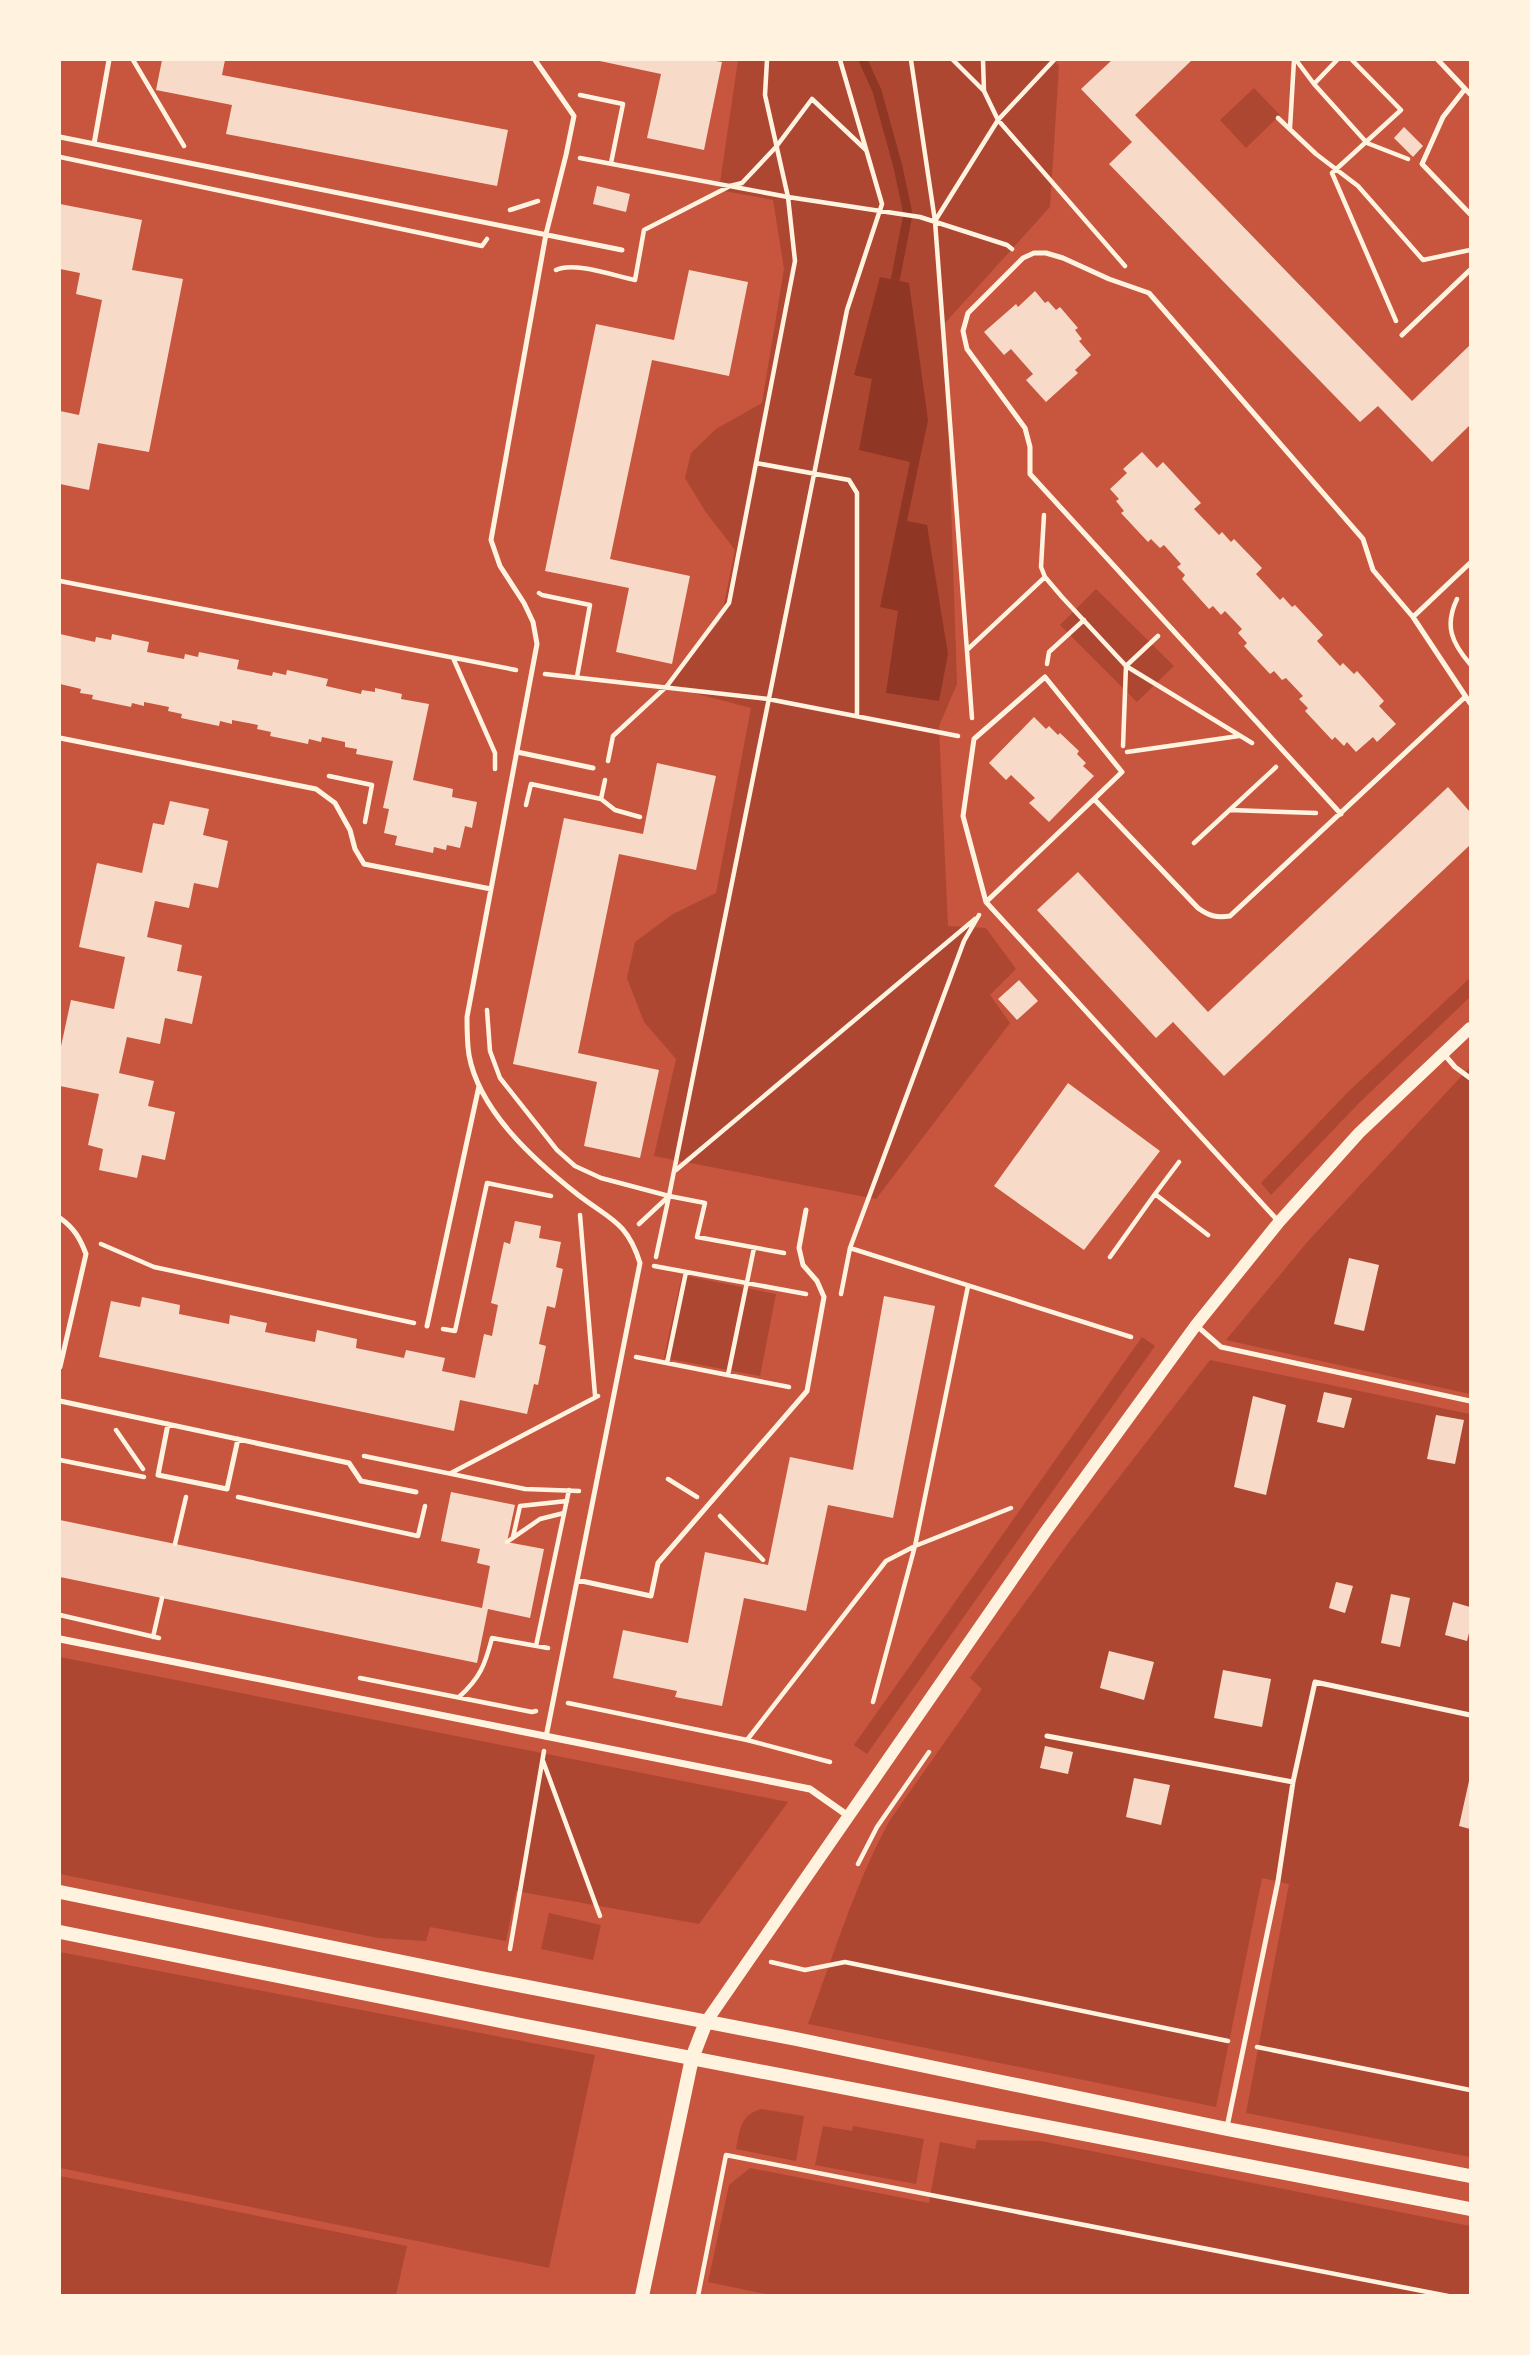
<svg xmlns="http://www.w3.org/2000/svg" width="1530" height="2355" font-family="Mulish,sans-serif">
  <rect width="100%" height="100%" fill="#c8553d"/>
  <!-- green -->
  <path fill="#ae4732" d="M738 60H1054L1059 66 1050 207 945 323 957 684 939 726 948 926 986 928 1016 969 990 995 1010 1023 876 1199 654 1156 676 1059 644 1022 627 978 635 942 673 914 716 893 751 708 667 686 721 619 735 550 705 511 685 478 691 453 716 429 762 403 784 269 773 200 719 190Z
    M1254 88 1280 115 1246 148 1220 120Z
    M1096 589 1174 666 1137 702 1060 625Z
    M1470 978V997L1359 1103 1271 1195 1261 1183 1348 1092Z
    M1470 1067V1394L1226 1340 1309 1240Z
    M682 1275 776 1294 760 1376 664 1358Z
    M1142 1337 1155 1346 867 1754 854 1745Z
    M1210 1360 1470 1414V2157L1246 2113 1289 1884 1262 1878 1216 2107 808 2024C833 1956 855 1884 890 1820L982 1689 970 1678 1069 1542Z
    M60 1657 788 1802 699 1924 516 1891 506 1941 430 1927 426 1941 378 1938 60 1874Z
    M549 1913 601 1925 593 1960 541 1949Z
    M60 1952 595 2055 549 2268 60 2168Z
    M762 2109 804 2116 796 2161 736 2149C740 2130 740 2114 762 2109Z
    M823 2126 852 2131 853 2126 924 2139 916 2184 815 2165Z
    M977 2140 1041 2141 1470 2226V2295L775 2296 708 2282 729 2185 750 2168 929 2203 940 2142 975 2149Z
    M60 2176 407 2246 396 2295H60Z"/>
  <!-- water -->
  <path fill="#8f3625" d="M880 277 909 283 928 420 907 521 927 525 948 654 939 701 886 693 898 611 880 607 910 462 859 450 872 379 854 375Z"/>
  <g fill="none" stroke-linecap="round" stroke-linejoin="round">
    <!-- stream -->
    <path stroke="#8f3625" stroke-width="9" d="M863 60 877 91 898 167 908 214 895 281"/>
  </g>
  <!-- building -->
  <path fill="#f7dbc8" d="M162 60H225L222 75 508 130 497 186 226 134 232 105 156 90Z
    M595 60H710L722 62 704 150 647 138 661 74Z
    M1112 60H1192L1135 115 1412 401 1470 345V425L1432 462 1378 406 1360 422 1109 164 1132 142 1081 89Z
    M1404 127 1423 146 1413 157 1394 138Z
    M597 186 630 194 626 212 593 204Z
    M60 204 142 220 132 270 183 279 149 452 98 443 89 490 60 484V411L79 415 102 300 76 294 80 273 60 269Z
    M689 270 748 282 729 376 652 360 610 559 690 576 672 664 616 652 629 588 545 571 596 324 674 340Z
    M1035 291 1045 303 1048 301 1056 310 1060 307 1078 328 1075 330 1082 339 1079 341 1091 355 1075 370 1078 373 1046 402 1026 380 1033 374 1011 349 1004 355 984 332 1016 304 1018 307Z
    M1142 452 1157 468 1163 462 1201 503 1194 509 1219 535 1222 532 1231 542 1234 539 1262 568 1256 574 1280 600 1283 597 1292 607 1295 605 1323 635 1317 641 1340 666 1343 663 1354 674 1357 671 1384 701 1379 706 1396 724 1377 742 1373 737 1356 752 1347 742 1344 746 1335 737 1332 740 1305 711 1308 708 1299 699 1303 696 1286 678 1282 680 1274 671 1270 674 1244 646 1247 643 1238 633 1242 629 1225 611 1221 615 1213 606 1209 609 1182 579 1185 575 1177 567 1181 564 1164 545 1160 548 1151 539 1148 542 1121 513 1124 511 1116 501 1119 499 1110 489 1127 473 1123 469Z
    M60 634 95 642 96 637 111 640 112 634 149 642 147 652 184 659 185 654 198 657 199 652 239 660 237 669 272 676 273 672 286 675 287 670 328 679 326 686 361 694 362 690 375 692V688L402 694 401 699 429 704 413 780 453 789 452 797 477 802 472 828 465 826 460 848 447 845 446 850 434 847 433 853 395 845 397 836 384 833 389 809 383 808 393 761 356 754 357 749 345 747V742L322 737 321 742 309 739 308 744 270 736 271 732 257 729 258 725 232 720V724L220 721 219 726 181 718 182 714 168 711 169 707 144 702V706L132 703 131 707 92 699 93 695 80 693 81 689 60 684Z
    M1034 717 1046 729 1049 726 1058 735 1060 733 1079 751 1077 754 1086 763 1083 766 1094 776 1049 822 1029 803 1035 798 1011 775 1006 780 989 763Z
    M657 763 716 776 696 870 619 854 578 1053 659 1070 640 1158 584 1146 597 1082 513 1064 564 818 643 834Z
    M1448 787 1470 812V845L1224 1076 1173 1022 1156 1038 1037 910 1078 872 1208 1012Z
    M170 801 209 809 203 835 228 841 218 888 194 883 189 908 155 901 147 937 182 945 177 971 202 976 192 1024 165 1018 160 1044 127 1037 119 1073 154 1081 148 1106 175 1112 165 1160 142 1155 137 1178 99 1170 103 1149 88 1145 99 1094 60 1086V1051L71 1000 114 1009 125 957 79 947 97 863 142 873 153 823 164 825Z
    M1019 980 1038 1001 1017 1020 998 999Z
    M1068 1083 1160 1151 1084 1250 994 1186Z
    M515 1221 541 1226 539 1238 561 1242 556 1267 563 1269 555 1308 547 1306 539 1344 546 1346 538 1385 534 1384 527 1414 460 1400 454 1431 99 1357 111 1301 140 1307 142 1297 180 1305 179 1314 229 1324 230 1315 267 1323 265 1332 315 1342 317 1330 357 1339 356 1348 404 1358 406 1350 445 1358 442 1371 475 1378 484 1334 492 1336 498 1305 491 1303 504 1242 510 1244Z
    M1349 1258 1379 1265 1364 1331 1334 1324Z
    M884 1296 935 1306 893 1518 828 1505 806 1611 744 1598 722 1706 675 1697 677 1691 613 1678 623 1630 688 1643 705 1552 768 1565 790 1457 853 1470Z
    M1324 1392 1352 1398 1344 1428 1317 1422Z
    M1253 1396 1286 1405 1266 1495 1234 1487Z
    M1436 1415 1464 1420 1455 1464 1427 1459Z
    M451 1492 515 1505 507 1542 544 1549 530 1618 488 1609 477 1663 60 1577V1520L482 1608 490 1566 477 1563 480 1549 441 1541Z
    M1336 1582 1353 1586 1345 1613 1329 1608Z
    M1391 1594 1410 1598 1400 1647 1381 1643Z
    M1453 1602 1470 1607V1629L1467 1641 1445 1635Z
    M1109 1651 1154 1662 1144 1700 1100 1688Z
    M1223 1670 1271 1679 1262 1727 1214 1718Z
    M1045 1746 1073 1752 1068 1774 1040 1768Z
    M1134 1778 1170 1785 1161 1825 1126 1817Z
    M1469 1781H1470V1829L1459 1826Z"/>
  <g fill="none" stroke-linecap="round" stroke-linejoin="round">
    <!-- path -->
    <path stroke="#fff3e0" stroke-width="4.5" d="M133 60 184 146
      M911 60 935 221 972 718
      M953 60 984 91
      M983 60 984 91 998 120 1054 60
      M1296 60 1314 84 1367 143 1408 159
      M1352 60 1401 110 1332 173 1396 321
      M1314 84 1337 60
      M580 95 623 104 611 163
      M1278 118 1316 154 1358 186 1423 260 1470 250
      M1290 128 1294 60
      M60 157 482 246 487 239
      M580 158 788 197 920 217 1007 245 1012 249
      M510 210 538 201
      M935 221 998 120 1125 266
      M556 270C573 261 615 276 635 280L644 230 730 186 742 183 776 147 812 99 866 150
      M756 463 849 480 857 493V716
      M1044 515 1041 567 1045 577 1062 597 1126 666 1252 743
      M60 581 516 670
      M539 593 542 595 590 605 577 677
      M1457 599C1444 626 1452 643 1470 664
      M967 650 1045 577
      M454 660 495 753V769
      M1047 664 1049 652 1084 620
      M545 674 768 699 958 736
      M1123 746 1126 666 1158 636
      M1127 752 1239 736
      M608 761 613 736 667 686 729 603 795 261 788 197 765 95 767 60
      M329 776 372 785 365 822
      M601 799 615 810 640 817
      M526 805 531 784 601 799 605 780
      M1230 810 1316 813
      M1194 843 1276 767
      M487 1010 490 1051 500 1078 557 1150 575 1166 601 1178 669 1196 656 1257
      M1179 1162 1155 1194 1208 1235
      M676 1170 975 919
      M669 1196 705 1203 697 1237 784 1253
      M580 1215 595 1395
      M639 1224 669 1196 847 310 882 204 840 60
      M101 1244 154 1267 414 1323
      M850 1248 1131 1337
      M1110 1257 1155 1194
      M654 1266 806 1294
      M841 1294 850 1248 964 941 979 915
      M443 1329 455 1331 487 1183 551 1196
      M636 1357 789 1387
      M667 1363 686 1272
      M728 1375 754 1248
      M116 1430 143 1469
      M364 1456 525 1489 579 1491
      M60 1460 144 1477
      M451 1473 598 1396
      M668 1479 697 1497
      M238 1497 418 1536 425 1506
      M720 1516 763 1560
      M513 1537 520 1506 567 1501
      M507 1542 540 1519 564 1513
      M175 1544 186 1497
      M60 1615 159 1638
      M153 1637 162 1598
      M536 1646 569 1490
      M360 1678 532 1712 536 1711
      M459 1697C480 1678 485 1665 492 1638L548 1648
      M873 1702 915 1546 968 1286
      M568 1703 747 1740 830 1762
      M747 1740 886 1561 915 1546 1011 1508
      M543 1761 600 1916
      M858 1864 877 1827 929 1752
      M510 1949 544 1751
      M771 1962 805 1970 845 1962 1228 2041
      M1257 2047 1470 2090
      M698 2296 726 2155 1448 2296"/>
    <!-- service -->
    <path stroke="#fff3e0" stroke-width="5" d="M535 60 574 116 566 155 546 234 491 540 500 566 524 603 533 622 537 644 467 1017C467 1030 467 1043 469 1055 479 1111 535 1161 577 1194 609 1219 627 1221 640 1263L546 1737
      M1438 60 1470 94
      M1465 89 1443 117 1422 164 1470 214
      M60 137 622 250
      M94 144 109 60
      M1402 335 1470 270
      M1470 563 1413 617 1470 703
      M60 738 316 789 335 803 350 830 355 849 364 864 491 889
      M517 752 593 768
      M1341 814 1030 474V447L1025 428 967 349 963 331 968 313 1023 258 1034 253H1046L1063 258 1109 279 1149 293 1363 539 1373 570 1413 617
      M986 902 1094 799
      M1443 1053 1455 1067 1470 1078
      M60 1218C74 1228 80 1238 86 1254L60 1367
      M1279 1222 986 902 963 816 974 739 1045 677 1122 772 1094 799 1198 908C1209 916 1216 918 1230 916L1465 697
      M427 1326 479 1086
      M1197 1326 1221 1347 1470 1401
      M60 1401 349 1463 361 1481 416 1492
      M168 1424 158 1475 227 1489 238 1439
      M577 1580 651 1596 658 1563 807 1391 824 1297 817 1281 803 1265 799 1248 806 1210
      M1047 1736 1293 1782
      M1227 2127 1278 1881 1293 1782 1315 1682 1470 1715"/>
    <!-- minor -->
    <path stroke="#fff3e0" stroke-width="7" d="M60 1639 810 1789 847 1815"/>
    <!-- tertiary -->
    <path stroke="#fff3e0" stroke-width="12" d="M706 2022 1046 1531 1196 1325 1279 1222 1359 1133 1470 1028"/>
    <!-- secondary -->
    <path stroke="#fff3e0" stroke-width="14" d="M60 1892 481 1978 796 2039 1227 2129 1470 2176
      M60 1932 521 2025 1470 2209
      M642 2296 692 2058 706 2022"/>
  </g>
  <!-- border -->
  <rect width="1530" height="2355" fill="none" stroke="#fff3e0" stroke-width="122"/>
</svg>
